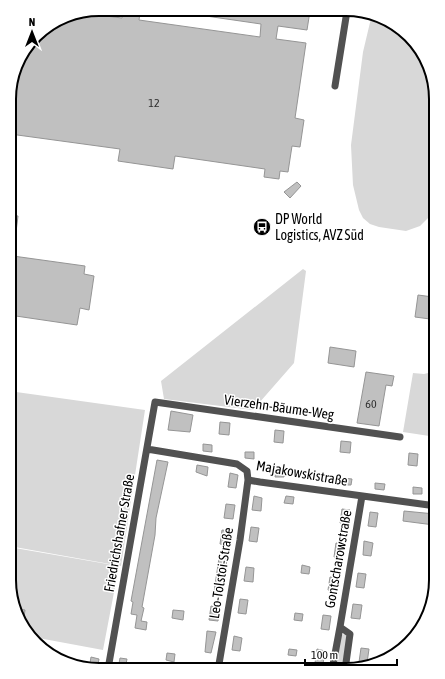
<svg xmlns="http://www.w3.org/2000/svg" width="445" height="679" font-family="'Asap Condensed',sans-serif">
  <rect width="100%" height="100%" fill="#fff"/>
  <!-- green -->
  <path fill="#d8d8d8" d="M372 14 401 28 429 64 436 99V214L431 215 420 226 406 231 379 227 370 224 363 218 359 210 353 185 351 145 363 52Z
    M303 269 306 271 294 363 253 410 164 399 161 381Z
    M436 371V437L403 432 413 373 424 374Z
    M9 391 145 410 121 566 9 546Z
    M9 547 119 566 103 650 33 637 16 615 9 580Z
    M345 634 347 636 342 670H334L341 635Z"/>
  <!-- building -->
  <path fill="#c0c0c0" stroke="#959595" d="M310 11 307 30 278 26 276 39 306 43 295 118 304 120 300 147 292 146 288 172 280 171 279 179 264 177 265 169 175 156 173 169 118 161 120 149 10 134V87L21 54 40 31 70 14H89L122 18 123 13H140L139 20 260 37 261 24 199 15V12Z
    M297 182 301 186 290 198 284 192Z
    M10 215 18 216 13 256 85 266 84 274 94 276 89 310 80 308 77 325 9 315Z
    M418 295 433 297 430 319 415 317Z
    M330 347 356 351 354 367 328 363Z
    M366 372 394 376 392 386 386 385 379 426 357 423Z
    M171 411 193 415 190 432 168 430Z
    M220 422 230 423 229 435 219 434Z
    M275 430 284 431 283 443 274 442Z
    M341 441 351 442 350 453 340 452Z
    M203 444 212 445V452L203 451Z
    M245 452H254V459L245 458Z
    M409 453 418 454 417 466 408 465Z
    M157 460 168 462 156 518 155 535 142 607 144 608 141 621 147 622 146 630 135 628 137 615 131 614 133 602 131 601Z
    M197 465 208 467 207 476 196 472Z
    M276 470 285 471 284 477H275Z
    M230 473 238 475 236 488 228 487Z
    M310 473 319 474V481L310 480Z
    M343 478 352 479 351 485H342Z
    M375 483 385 484 384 490 375 489Z
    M413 487 422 488V494H413Z
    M254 496 262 498 261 511 252 510Z
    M286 496 294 497 293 504 284 503Z
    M226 504 235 505 233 519 224 518Z
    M342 509 350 510 349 524 340 523Z
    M404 511 435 514 434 525 403 521Z
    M370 512 378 513 376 527 368 526Z
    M251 527 259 528 257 542 249 541Z
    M222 530 230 531 228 545 220 544Z
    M364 541 373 543 371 556 363 555Z
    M336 543 344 544 342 558 334 557Z
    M219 558 227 559 222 593 214 592Z
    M302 565 310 567 309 574 301 573Z
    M246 567 254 568 253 582 244 581Z
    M358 573 366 574 364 588 356 587Z
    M330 577 339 578 337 592 328 590Z
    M240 599 248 600 246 614 238 613Z
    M353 604 362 605 360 619 351 618Z
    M211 606 220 608 218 621 209 620Z
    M18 609 25 610 23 624 17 617Z
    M173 610 184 611 183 620 172 618Z
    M295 613 303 614 302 621 294 620Z
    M323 615 331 616 329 630 321 629Z
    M207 631 216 632 211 653 205 652Z
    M234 636 242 638 240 651 232 650Z
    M361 648 369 649 367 663 359 662Z
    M289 649 297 650 296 656 288 655Z
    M317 649 325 651 323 664 315 663Z
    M167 653 175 654 174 662 166 660Z
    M91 657 99 659 97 669H89Z
    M120 658 127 659 125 669H118Z
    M200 664 214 666 213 670H200Z"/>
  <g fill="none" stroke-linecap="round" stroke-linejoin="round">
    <!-- street -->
    <path stroke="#515151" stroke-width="7" d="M335 86 347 11
      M147 449 237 464 247 471 248 480 260 482 436 506
      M108 669 155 402 400 437
      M218 670 240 540 248 480
      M332 670 340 627
      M345 670 350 634 340 627 362 496"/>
  </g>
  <!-- icons -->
  <defs>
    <symbol id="bus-disc" viewBox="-11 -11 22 22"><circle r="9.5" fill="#000" stroke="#fff"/><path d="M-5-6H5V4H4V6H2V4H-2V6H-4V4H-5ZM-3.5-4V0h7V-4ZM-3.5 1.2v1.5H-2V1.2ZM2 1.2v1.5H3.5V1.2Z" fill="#fff"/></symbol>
  </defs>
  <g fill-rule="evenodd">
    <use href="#bus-disc" x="252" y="217" width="20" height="20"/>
  </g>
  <g text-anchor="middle" stroke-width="3" stroke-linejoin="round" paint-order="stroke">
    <!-- number labels -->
    <g font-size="12" fill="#303030">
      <text x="154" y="107">12</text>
      <text x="371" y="408">60</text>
    </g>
    <!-- poi labels -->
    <g font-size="14" fill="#000" stroke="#fff" text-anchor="start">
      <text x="275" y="224">DP World<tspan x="275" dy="16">Logistics, AVZ Süd</tspan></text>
    </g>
    <!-- street labels -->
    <g font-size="14" fill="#000" stroke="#fff">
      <text transform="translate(279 407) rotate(8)" y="5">Vierzehn-Bäume-Weg</text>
      <text transform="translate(302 473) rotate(10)" y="5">Majakowskistraße</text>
      <text transform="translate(119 533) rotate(-80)" y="5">Friedrichshafner Straße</text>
      <text transform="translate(338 559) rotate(-80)" y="5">Gontscharowstraße</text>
      <text transform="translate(221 573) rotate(-81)" y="5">Leo-Tolstoi-Straße</text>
    </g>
  </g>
  <!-- crop -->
  <path d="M0 0H445V679H0ZM99 16H346A83 83 0 0 1 429 99V580A83 83 0 0 1 346 663H99A83 83 0 0 1 16 580V99A83 83 0 0 1 99 16Z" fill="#fff" fill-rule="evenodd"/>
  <path fill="none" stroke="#000" stroke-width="2" d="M99 16H346A83 83 0 0 1 429 99V580A83 83 0 0 1 346 663H99A83 83 0 0 1 16 580V99A83 83 0 0 1 99 16Z"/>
  <!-- north arrow -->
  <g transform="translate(32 32)" stroke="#ffffff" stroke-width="3" paint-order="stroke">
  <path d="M0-3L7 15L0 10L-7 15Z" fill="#000000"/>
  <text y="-6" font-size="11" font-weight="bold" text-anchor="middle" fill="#000000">N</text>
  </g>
  <!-- scale -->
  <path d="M305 659v6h92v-6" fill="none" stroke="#000000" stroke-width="2"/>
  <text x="311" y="659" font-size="12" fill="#000000" stroke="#ffffff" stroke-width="3" paint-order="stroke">100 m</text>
</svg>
